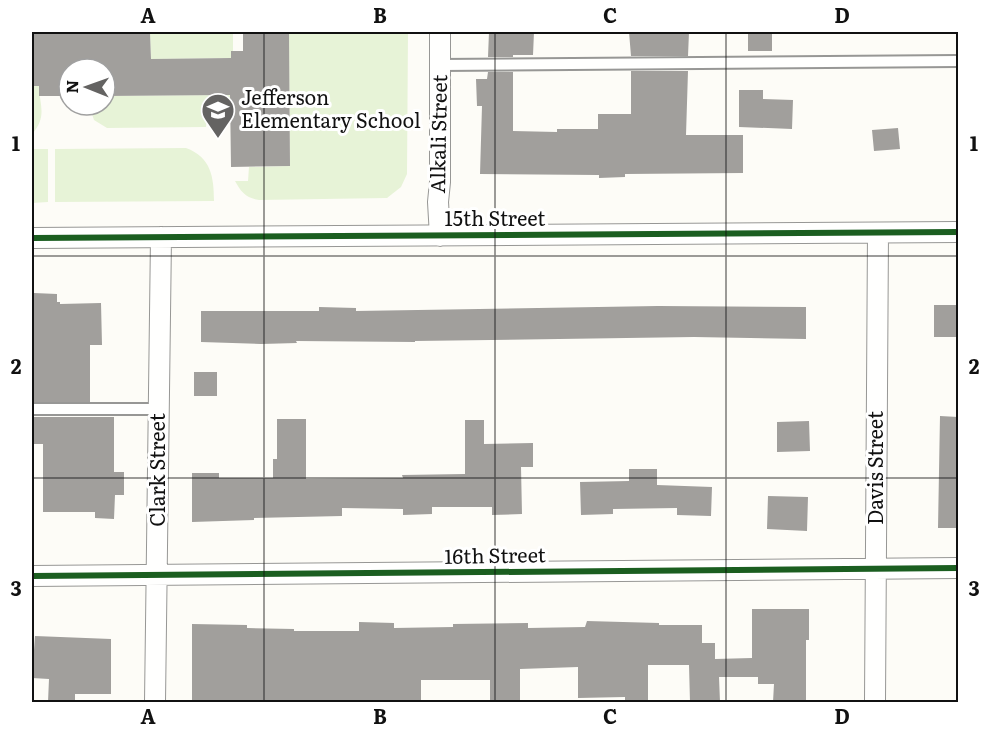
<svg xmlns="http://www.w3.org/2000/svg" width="990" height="734" font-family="Literata,serif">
  <rect width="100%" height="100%" fill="#fdfcf7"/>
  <!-- green -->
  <path fill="#e7f3d7" d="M150 32H233V51H231V58L151 59Z
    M289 32H408L407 174 401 187 387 198 259 200C246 198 241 192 235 181H248L249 167 290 166Z
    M32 86H39C39 103 48 117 32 134Z
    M231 95V105H220V116H207L206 127 107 128 94 120 89 105H105V96Z
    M186 148C211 157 214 177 214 201L55 202V149Z
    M32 149H48V202L32 203Z"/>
  <!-- building -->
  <path fill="#a19f9c" d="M32 32H150L151 59 231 58V51H243V32H289L290 166 231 167 230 95 105 96V69H69V96H39V86H32Z
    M489 32H534L533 55H513V57H488Z
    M629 32H689L688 56H631Z
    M748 32H772V51H748Z
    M631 71H688L686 135H743V173L625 174V177L599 178V175L480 174 482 106H477L476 79H487L488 72H513V131L557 132V129H598V114H631Z
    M739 90H763V99L793 100 792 129 739 127Z
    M898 128 900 149 874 151 872 130Z
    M34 293 57 294V302H60V304L101 303 102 345H90V402H32V302H34Z
    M934 305H958V337H934Z
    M658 306 806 307V339L694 337 415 341V342L296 341 297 343 261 344 201 342V311H319V307L356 308V311Z
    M194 372H217V396H194Z
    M940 416 958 417V528H938Z
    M32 417H114V472H124V495H115L114 519 95 518V512H43V444H32Z
    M277 419H306V479L403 478 402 475 465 474V420H484V444L533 443V467H521L522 514 492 515V507H432V514L403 515V509L342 508V516L254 518V520L192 522V473H219V478H273V459H277Z
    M809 421 810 451 777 452V422Z
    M629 469H657V485L712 487 711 516 677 515V508L613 509V514L581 515 580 482 629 481Z
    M768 496 808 497 807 531 767 529Z
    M752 609H809V640H806V702H773L774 684H758V677H719L720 702H690L689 665H648V702H625V697L578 698V667L520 669V702H490V680H421V702H192V624L247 625V628L294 629V631H359V622L394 623V628L453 627V624L528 623V628L585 627 587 621 659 623V625H702V643H715V659L752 658Z
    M35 636 111 639V694H75V702H48L49 679 32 678Z"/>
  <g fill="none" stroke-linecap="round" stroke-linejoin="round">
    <defs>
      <path id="lane" d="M440 65 958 61
        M32 409H159"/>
      <path id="street" d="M440 236 438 202 440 182V32
        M32 238 958 232
        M32 576 958 568
        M155 702 161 237
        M875 702 878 233"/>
    </defs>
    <!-- lane casing -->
    <use href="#lane" stroke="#979795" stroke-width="14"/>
    <!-- street casing -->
    <use href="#street" stroke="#979795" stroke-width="22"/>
    <!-- lane -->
    <use href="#lane" stroke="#fffffe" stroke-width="10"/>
    <!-- street -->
    <use href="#street" stroke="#fffffe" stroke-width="20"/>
    <defs>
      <path id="cycleway" d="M32 238 958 232
        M32 576 958 568"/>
    </defs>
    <!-- cycleway casing -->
    <use href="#cycleway" stroke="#fff" stroke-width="10"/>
    <!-- cycleway -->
    <use href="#cycleway" stroke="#1b5e20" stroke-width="6"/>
  </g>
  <!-- grid -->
  <path fill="none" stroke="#111" stroke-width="1.5" stroke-opacity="0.55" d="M264 32V702M495 32V702M726 32V702M32 256H958M32 478H958"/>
  <!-- icons -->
  <defs>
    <symbol id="school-pin" viewBox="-11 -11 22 30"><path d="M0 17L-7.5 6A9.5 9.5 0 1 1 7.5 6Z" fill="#646362" stroke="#fff"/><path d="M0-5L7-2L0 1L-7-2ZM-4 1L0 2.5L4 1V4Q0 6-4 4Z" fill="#fff"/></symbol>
  </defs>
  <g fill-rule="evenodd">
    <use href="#school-pin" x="199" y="91" width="38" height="52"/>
  </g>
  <g text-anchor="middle" stroke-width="6" stroke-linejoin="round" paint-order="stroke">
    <!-- poi labels -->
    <g font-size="20" fill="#111" stroke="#fff" text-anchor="start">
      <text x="241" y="105">Jefferson<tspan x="241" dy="23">Elementary School</tspan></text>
    </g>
    <!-- street labels -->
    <g font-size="20" fill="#111" stroke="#fff">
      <text transform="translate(439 134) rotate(-89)" y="7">Alkali Street</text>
      <text x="495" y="226">15th Street</text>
      <text transform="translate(876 468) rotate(-90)" y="7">Davis Street</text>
      <text transform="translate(158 470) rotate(-90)" y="7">Clark Street</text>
      <text transform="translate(495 556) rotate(-1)" y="7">16th Street</text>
    </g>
  </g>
  <!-- border -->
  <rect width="990" height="734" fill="none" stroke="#ffffff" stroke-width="66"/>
  <!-- north arrow -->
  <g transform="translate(87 87) rotate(271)"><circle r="28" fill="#ffffff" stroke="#a0a0a0" stroke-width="1.5"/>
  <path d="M0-4.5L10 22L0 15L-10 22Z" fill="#646362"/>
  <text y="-9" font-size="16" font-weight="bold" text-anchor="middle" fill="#111111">N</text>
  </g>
  <rect x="33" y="33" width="924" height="668" fill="none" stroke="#111" stroke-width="2"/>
  <g font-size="20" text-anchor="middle" font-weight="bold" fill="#111">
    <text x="148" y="23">A</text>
    <text x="380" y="23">B</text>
    <text x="610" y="23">C</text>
    <text x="842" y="23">D</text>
    <text x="16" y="151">1</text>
    <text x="974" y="151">1</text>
    <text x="16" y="374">2</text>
    <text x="974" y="374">2</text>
    <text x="16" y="596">3</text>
    <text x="974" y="596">3</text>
    <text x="148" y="724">A</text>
    <text x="380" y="724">B</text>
    <text x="610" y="724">C</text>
    <text x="842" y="724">D</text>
  </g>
</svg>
